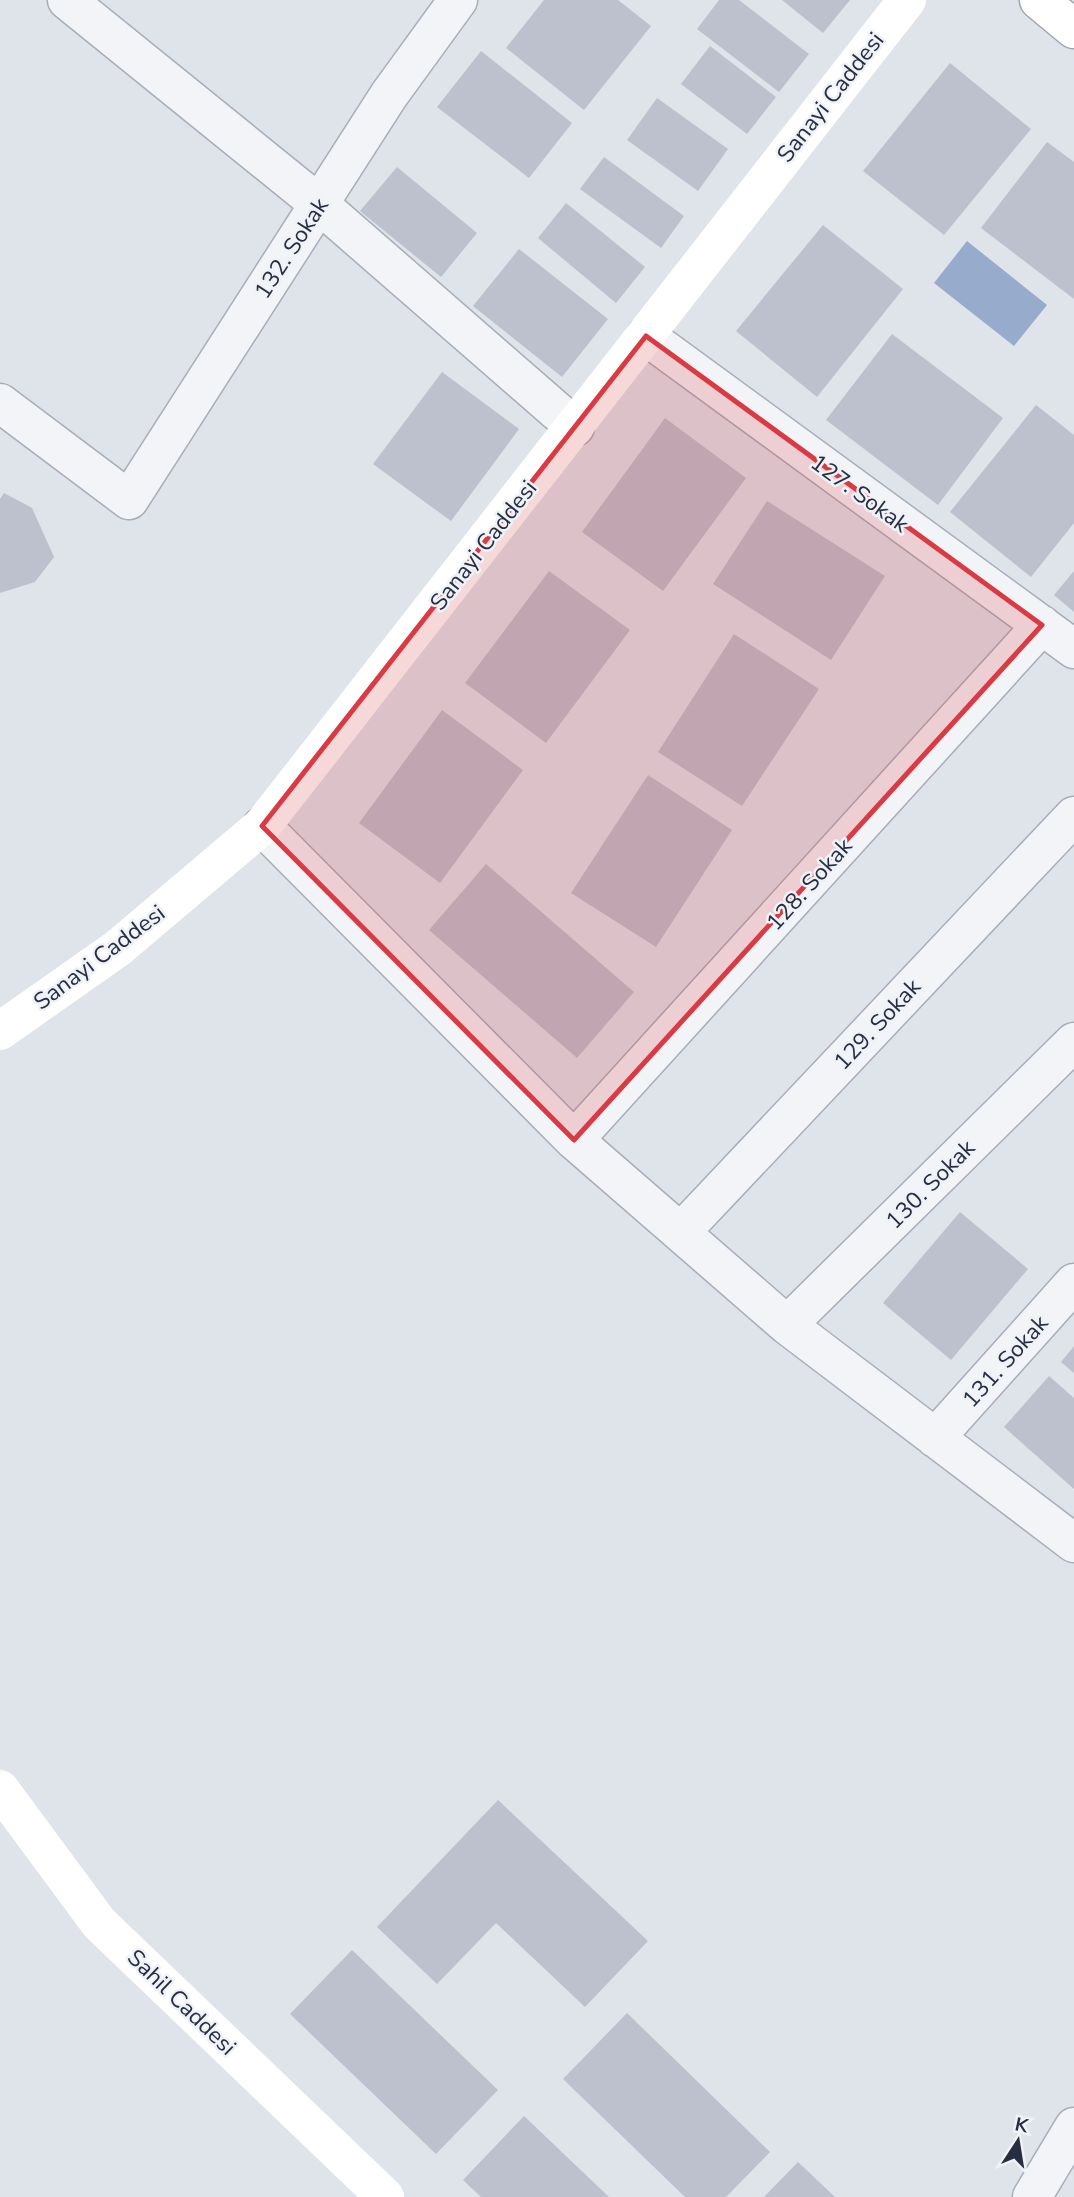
<svg xmlns="http://www.w3.org/2000/svg" width="1074" height="2197" font-family="'Nunito Sans',sans-serif">
  <rect width="100%" height="100%" fill="#dfe3ea"/>
  <!-- water -->
  <path fill="#97accd" d="M967 241 1047 305 1014 346 934 283Z"/>
  <!-- building -->
  <path fill="#bcc1cd" d="M544 0H618L651 26 584 110 506 48Z
    M719 0H739L809 54 779 92 697 29Z
    M782 0H850L823 33Z
    M710 46 776 97 747 134 681 84Z
    M481 51 572 123 529 178 437 107Z
    M950 63 1031 129 944 235 863 171Z
    M657 98 728 149 698 191 627 140Z
    M1047 142 1074 162V299L981 228Z
    M604 157 684 216 661 248 580 189Z
    M397 167 477 233 441 277 360 211Z
    M566 203 645 267 616 303 538 238Z
    M823 225 903 289 817 397 736 331Z
    M519 249 608 319 562 377 473 306Z
    M892 334 1003 418 938 505 826 420Z
    M442 372 519 429 451 521 373 464Z
    M1036 405 1074 435V523L1031 577 950 512Z
    M665 418 746 478 663 591 582 532Z
    M4 493 32 508 54 557 35 582 0 593V499Z
    M767 501 885 576 831 660 713 584Z
    M549 571 630 630 546 743 465 683Z
    M1074 571V612L1054 595Z
    M734 634 819 689 742 806 658 752Z
    M442 710 523 770 440 883 359 823Z
    M648 775 732 830 656 947 571 893Z
    M486 864 634 992 577 1058 429 930Z
    M960 1212 1028 1269 951 1360 883 1303Z
    M1074 1346V1373L1061 1362Z
    M1049 1376 1074 1398V1489L1004 1427Z
    M498 1800 648 1941 585 2007 496 1923 437 1984 377 1927Z
    M352 1950 498 2090 436 2154 290 2014Z
    M627 2013 770 2152 726 2197H685L563 2079Z
    M524 2116 609 2197H481L463 2180Z
    M798 2162 835 2197H764Z"/>
  <g fill="none" stroke-linecap="round" stroke-linejoin="round">
    <defs>
      <path id="street" d="M67 0 319 204 575 427
        M646 336 1074 649
        M0 403 129 500 389 95 458 0
        M262 826 574 1140 787 1325 1074 1543
        M574 1140 1042 625
        M681 1232 1074 816
        M787 1325 1074 1042
        M935 1438 1074 1283
        M1032 2197 1074 2127"/>
      <path id="primary" d="M1039 0 1074 29"/>
    </defs>
    <!-- street casing -->
    <use href="#street" stroke="#a8adb8" stroke-width="41"/>
    <!-- primary casing -->
    <use href="#primary" stroke="#9ea5b7" stroke-width="41"/>
    <!-- street -->
    <use href="#street" stroke="#f3f4f8" stroke-width="38"/>
    <!-- secondary -->
    <path stroke="#fff" stroke-width="38" d="M0 1031 118 948 262 826 907 0
      M0 1789 99 1923 385 2197"/>
    <!-- primary -->
    <use href="#primary" stroke="#fff" stroke-width="38"/>
  </g>
  <!-- marked area -->
  <path fill="#d93a43" fill-opacity="0.2" stroke="#d93a43" stroke-width="5" stroke-linejoin="round" d="M646 336 1042 625 574 1140 262 826Z"/>
  <g text-anchor="middle" stroke-width="5" stroke-linejoin="round" paint-order="stroke">
    <!-- street labels -->
    <g font-size="23" fill="#272e42" stroke="#eff2f7">
      <text transform="translate(830 97) rotate(-52)" y="8">Sanayi Caddesi</text>
      <text transform="translate(291 248) rotate(-57)" y="8">132. Sokak</text>
      <text transform="translate(860 493) rotate(36)" y="8">127. Sokak</text>
      <text transform="translate(483 545) rotate(-52)" y="8">Sanayi Caddesi</text>
      <text transform="translate(809 884) rotate(-48)" y="8">128. Sokak</text>
      <text transform="translate(99 957) rotate(-37)" y="8">Sanayi Caddesi</text>
      <text transform="translate(877 1024) rotate(-47)" y="8">129. Sokak</text>
      <text transform="translate(930 1184) rotate(-45)" y="8">130. Sokak</text>
      <text transform="translate(1005 1361) rotate(-48)" y="8">131. Sokak</text>
      <text transform="translate(182 2002) rotate(44)" y="8">Sahil Caddesi</text>
    </g>
  </g>
  <!-- north arrow -->
  <g transform="translate(1018 2141) rotate(12)" stroke="#eff2f7" stroke-width="5" paint-order="stroke">
  <path d="M0-5L12 26L0 18L-12 26Z" fill="#272e42"/>
  <text y="-10" font-size="19" font-weight="bold" text-anchor="middle" fill="#272e42">K</text>
  </g>
</svg>
